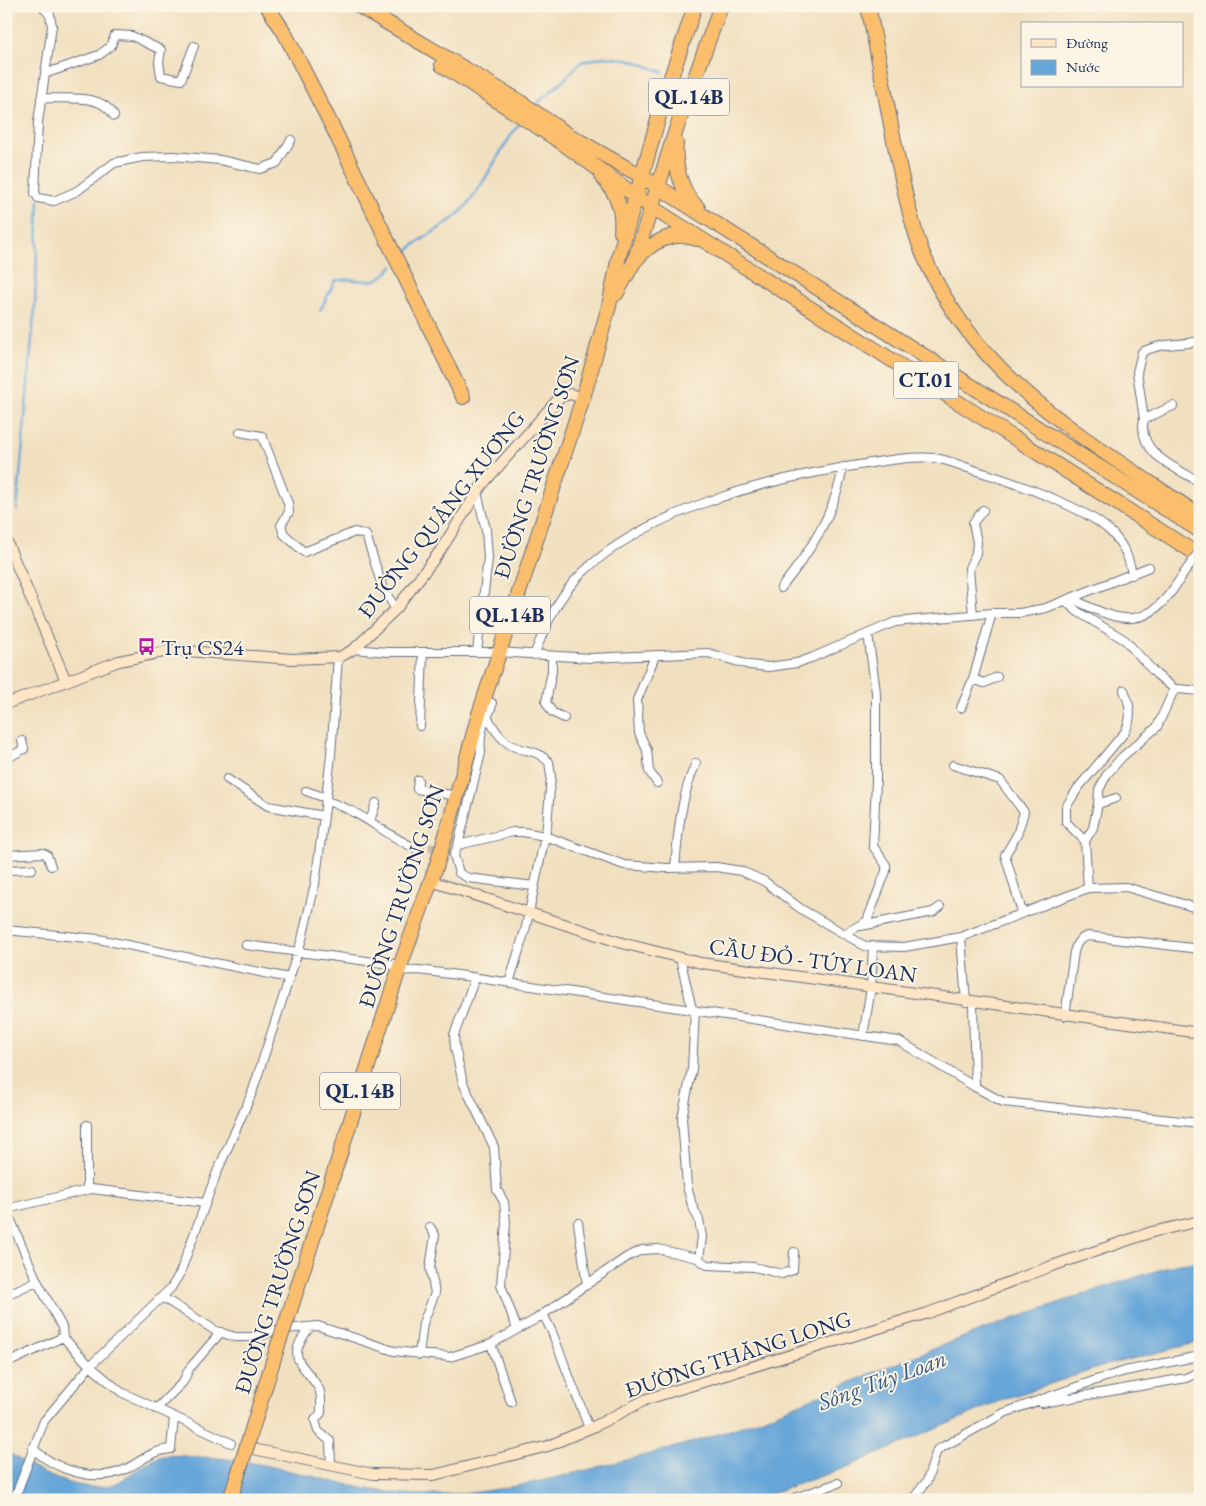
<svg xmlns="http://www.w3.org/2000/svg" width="1206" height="1506" font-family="'EB Garamond',serif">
  <rect width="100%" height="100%" fill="#fcf5e5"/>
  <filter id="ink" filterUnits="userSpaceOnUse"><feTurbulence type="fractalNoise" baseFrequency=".02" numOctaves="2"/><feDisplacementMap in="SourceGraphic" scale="10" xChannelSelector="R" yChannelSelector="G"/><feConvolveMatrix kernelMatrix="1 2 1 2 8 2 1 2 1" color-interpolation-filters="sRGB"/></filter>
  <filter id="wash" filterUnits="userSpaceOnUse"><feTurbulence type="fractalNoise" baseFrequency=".0096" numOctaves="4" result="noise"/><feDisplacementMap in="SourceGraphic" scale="20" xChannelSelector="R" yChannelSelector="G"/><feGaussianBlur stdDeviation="1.12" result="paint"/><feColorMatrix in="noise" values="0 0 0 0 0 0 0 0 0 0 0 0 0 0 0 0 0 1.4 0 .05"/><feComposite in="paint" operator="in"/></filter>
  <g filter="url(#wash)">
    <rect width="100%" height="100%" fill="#f1e0c0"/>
    <!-- water -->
    <path fill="#66a6d9" stroke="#406a9c" d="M1200 1262V1342L1107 1365 1005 1399 845 1468 751 1500H6V1450C30 1470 83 1496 114 1484 131 1477 146 1460 163 1456 174 1454 188 1457 200 1457 278 1459 352 1496 431 1495 481 1495 534 1483 583 1471 641 1456 699 1443 755 1421 807 1402 858 1378 910 1358 998 1323 1087 1292 1178 1264Z"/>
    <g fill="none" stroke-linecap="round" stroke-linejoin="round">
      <!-- stream -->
      <path stroke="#66a6d9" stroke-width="2.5" d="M702 87 721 91
        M535 105 563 81 581 62 603 57 628 59 663 72
        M400 258C419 236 448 228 467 205 488 179 500 147 522 121
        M320 311 335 281C362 274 370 293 393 266
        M17 510 35 305 39 200"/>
    </g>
  </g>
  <g filter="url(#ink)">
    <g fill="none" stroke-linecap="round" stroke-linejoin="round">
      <!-- street-tunnel -->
      <path stroke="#c6bdac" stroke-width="8" stroke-dasharray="8 4" stroke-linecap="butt" d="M417 849 458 845"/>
      <defs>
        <path id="street" d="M42 6 50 15 52 26 38 122 35 193 38 198 54 201 77 191 114 163 142 157 173 156 220 160 260 169 277 163 291 140
          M47 73 99 55 111 46 115 35 132 36 161 50 159 62 161 76 181 80 194 46
          M41 98C66 100 101 92 114 116
          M1173 406 1144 419C1136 453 1176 468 1200 482
          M1144 419 1137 372 1142 352C1162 342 1178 346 1200 341
          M240 432 262 436 288 503 289 512 281 525 284 534 304 552 355 532 366 535 383 589 396 609
          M477 492 486 530 488 558 477 652
          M781 588C810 552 835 513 843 467
          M1073 599C1124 625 1148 630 1180 579
          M1066 602 1078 612 1125 640 1156 674 1176 690
          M973 615 969 568 976 553 977 542 973 523 983 510
          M354 649 387 652H499L590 658 708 653 749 665 769 667 797 663 811 658 895 622 992 613H1020L1046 608 1149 567
          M534 655C546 625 557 598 581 574 646 510 771 478 859 465 884 461 909 456 934 458 949 460 961 466 974 470 1001 478 1026 487 1052 498 1090 515 1126 530 1132 575
          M552 656V671L546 702 552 712 564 718
          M655 656 637 700 639 733 647 750 649 771 657 783
          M973 679 992 613
          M961 708 973 679 984 683 997 677
          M485 719 489 720C495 730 502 741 513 746 530 754 532 747 549 762L551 776 547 826 526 927 509 983
          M420 726 423 653
          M6 759 24 749 22 741
          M953 765 1000 780 1024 812 1017 835 1005 855 1022 912
          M227 779 268 806 324 816
          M418 780 417 789 457 796
          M306 791 326 798
          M326 801C360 810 385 835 417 849
          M1098 804 1099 790 1107 774 1122 757 1157 727 1173 692 1178 689 1200 691
          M370 821 376 803
          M1085 841 1066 822V807L1078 788 1125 732C1133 717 1130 705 1124 690
          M458 845 481 753C480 743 481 730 485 721 488 713 492 711 492 703L484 700
          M6 855 43 853 47 855 51 866
          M675 868C678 832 681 796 696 763
          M6 870 32 869
          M534 886 468 878 459 873 454 855 458 845 513 832H523L545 836 624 865 667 868 716 867 741 871 764 881 801 909 865 946 904 947 961 937 1088 888 1126 887 1200 909
          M1088 888 1085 841 1093 828 1098 804 1116 798
          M861 926 933 912 940 907
          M6 930 98 939 289 978
          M844 934 867 921 886 871V865L873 846 876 781V692L868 634
          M961 937 966 1002
          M246 945 390 964H394L395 971 418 970 458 975 899 1041 975 1087
          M680 958 692 1009
          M475 978 454 1035 455 1048 463 1083 494 1147 497 1190 504 1202 506 1223 501 1285 517 1329
          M973 1003 975 1087 1003 1102 1200 1123
          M695 1010 692 1069 682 1118 687 1186 692 1205 699 1220 702 1237 699 1259
          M1065 1016 1074 952C1077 942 1079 938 1089 936L1200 949
          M863 1036 871 988 873 946
          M87 1190V1125
          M6 1209 37 1281 62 1327 63 1337 90 1366 121 1392 231 1443
          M6 1209 92 1189 205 1203
          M578 1223 587 1285
          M6 1295 37 1281
          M162 1297 216 1331 235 1337H257L275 1330 318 1326 394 1351 450 1357 491 1344 536 1319 627 1257 642 1250 658 1249 697 1258 707 1265 754 1267 782 1274 793 1270 794 1252
          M543 1314 552 1332 589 1428
          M310 1327C283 1361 304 1362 319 1389 322 1395 321 1406 321 1413L315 1420 318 1431 330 1441 331 1466
          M491 1344 511 1402
          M419 1355 423 1323 435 1293 430 1268 435 1235 430 1227
          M14 1360 63 1337
          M1042 1403 1186 1378 1200 1371
          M156 1409 183 1382 189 1369 221 1332
          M32 1448C56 1470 95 1484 126 1469 142 1461 152 1450 171 1449L174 1418
          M14 1500 44 1421 90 1366 171 1288 180 1273 217 1172 252 1093 302 939 315 884 324 816 331 755 338 657
          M789 1500 838 1483
          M912 1500 927 1481 937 1450 1004 1413 1096 1380 1125 1371 1200 1356"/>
        <path id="secondary" d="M6 540 66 681
          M6 704 119 661 173 650 293 659 340 657 354 649 396 609 440 551 482 485 560 397 570 394 583 398
          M431 881 622 943 701 963 1200 1033
          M253 1449 373 1474 434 1475 548 1446 595 1426 647 1399 928 1313 1049 1267 1152 1232 1200 1221"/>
        <path id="highway" d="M267 6 284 32 334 130 463 397
          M359 6 519 101 567 134 641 176 1200 531
          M868 6C877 49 885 93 893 136 901 174 908 213 921 249 972 379 1091 442 1200 516
          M442 65 561 142 651 207 1200 556
          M676 143C674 166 681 192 698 208
          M602 177C617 193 623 209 621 232
          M636 260C650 243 674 229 696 239
          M616 294 634 262 678 124 721 6
          M446 835 478 717 583 398 609 306 619 256 665 95 695 6
          M288 1317 398 972 436 867
          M250 1436 278 1345"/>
      </defs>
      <!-- street casing -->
      <use href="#street" stroke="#666d80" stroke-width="10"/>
      <!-- secondary casing -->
      <use href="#secondary" stroke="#666d80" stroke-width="12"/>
      <!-- highway casing -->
      <use href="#highway" stroke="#666d80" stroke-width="16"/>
      <!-- street -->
      <use href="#street" stroke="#fff" stroke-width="8"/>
      <!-- secondary -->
      <use href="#secondary" stroke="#fde5c5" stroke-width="10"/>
      <!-- highway -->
      <use href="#highway" stroke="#fabe6d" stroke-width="14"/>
      <defs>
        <path id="street-bridge" d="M1180 579 1200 550"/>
        <path id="highway-bridge" d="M436 867 446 835
          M278 1345 288 1317
          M230 1500 250 1436"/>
      </defs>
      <!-- street-bridge casing -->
      <use href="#street-bridge" stroke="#666d80" stroke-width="10" stroke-linecap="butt"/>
      <!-- highway-bridge casing -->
      <use href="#highway-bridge" stroke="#666d80" stroke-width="16" stroke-linecap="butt"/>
      <!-- street-bridge -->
      <use href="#street-bridge" stroke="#fff" stroke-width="8"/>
      <!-- highway-bridge -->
      <use href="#highway-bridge" stroke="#fabe6d" stroke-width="14"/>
    </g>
  </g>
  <!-- icons -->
  <defs>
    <symbol id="bus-bare" viewBox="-9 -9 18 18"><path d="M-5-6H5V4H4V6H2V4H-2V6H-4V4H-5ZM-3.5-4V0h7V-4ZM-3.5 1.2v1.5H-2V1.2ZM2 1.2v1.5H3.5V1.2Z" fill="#b5179e" stroke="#fcf5e5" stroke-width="2.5" paint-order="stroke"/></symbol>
  </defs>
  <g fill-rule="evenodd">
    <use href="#bus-bare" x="134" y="634" width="25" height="25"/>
  </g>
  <g text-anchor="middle" stroke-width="4" stroke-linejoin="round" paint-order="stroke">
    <!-- shield labels -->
    <g fill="#fcf5e5" stroke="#5e6a86" stroke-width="1">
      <rect x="649" y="78.5" width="80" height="37" rx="4"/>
      <rect x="893.5" y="361.5" width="65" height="37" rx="4"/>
      <rect x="470" y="596.5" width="80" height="37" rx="4"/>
      <rect x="320" y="1072.5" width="80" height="37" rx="4"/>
    </g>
    <g font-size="21" font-weight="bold" fill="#1b2f5e">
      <text x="689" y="104">QL.14B</text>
      <text x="926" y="387">CT.01</text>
      <text x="510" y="622">QL.14B</text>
      <text x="360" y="1098">QL.14B</text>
    </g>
    <!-- street labels -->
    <g font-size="22" fill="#1b2f5e" stroke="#fcf5e5">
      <text transform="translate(536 467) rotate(-72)" y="8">ĐƯỜNG TRƯỜNG SƠN</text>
      <text transform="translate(441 514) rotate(-52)" y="8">ĐƯỜNG QUẢNG XƯƠNG</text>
      <text transform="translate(401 896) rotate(-72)" y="8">ĐƯỜNG TRƯỜNG SƠN</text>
      <text transform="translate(813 960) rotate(8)" y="8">CẦU ĐỎ - TÚY LOAN</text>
      <text transform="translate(277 1282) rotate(-72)" y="8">ĐƯỜNG TRƯỜNG SƠN</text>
      <text transform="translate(738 1354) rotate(-18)" y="8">ĐƯỜNG THĂNG LONG</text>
    </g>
    <!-- poi labels -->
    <g font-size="22" fill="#1b2f5e" stroke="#fcf5e5" text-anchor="start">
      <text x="161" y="655">Trụ CS24</text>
    </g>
    <!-- water labels -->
    <g font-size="24" font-style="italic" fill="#355989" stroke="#fcf5e5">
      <text transform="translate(882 1380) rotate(-20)" y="8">Sông Túy Loan</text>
    </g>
  </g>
  <!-- margin -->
  <rect width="1206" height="1506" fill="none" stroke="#fcf5e5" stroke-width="25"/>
  <!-- legend -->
  <rect x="1021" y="22" width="162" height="65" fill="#fcf5e5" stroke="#a2a6af"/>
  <rect x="1031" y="39" width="25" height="8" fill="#fde5c5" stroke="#a2a6af"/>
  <text x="1066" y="48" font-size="15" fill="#1b2f5e">Đường</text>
  <rect x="1031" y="60" width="25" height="15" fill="#66a6d9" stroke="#a2a6af"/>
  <text x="1066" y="72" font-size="15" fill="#1b2f5e">Nước</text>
</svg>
